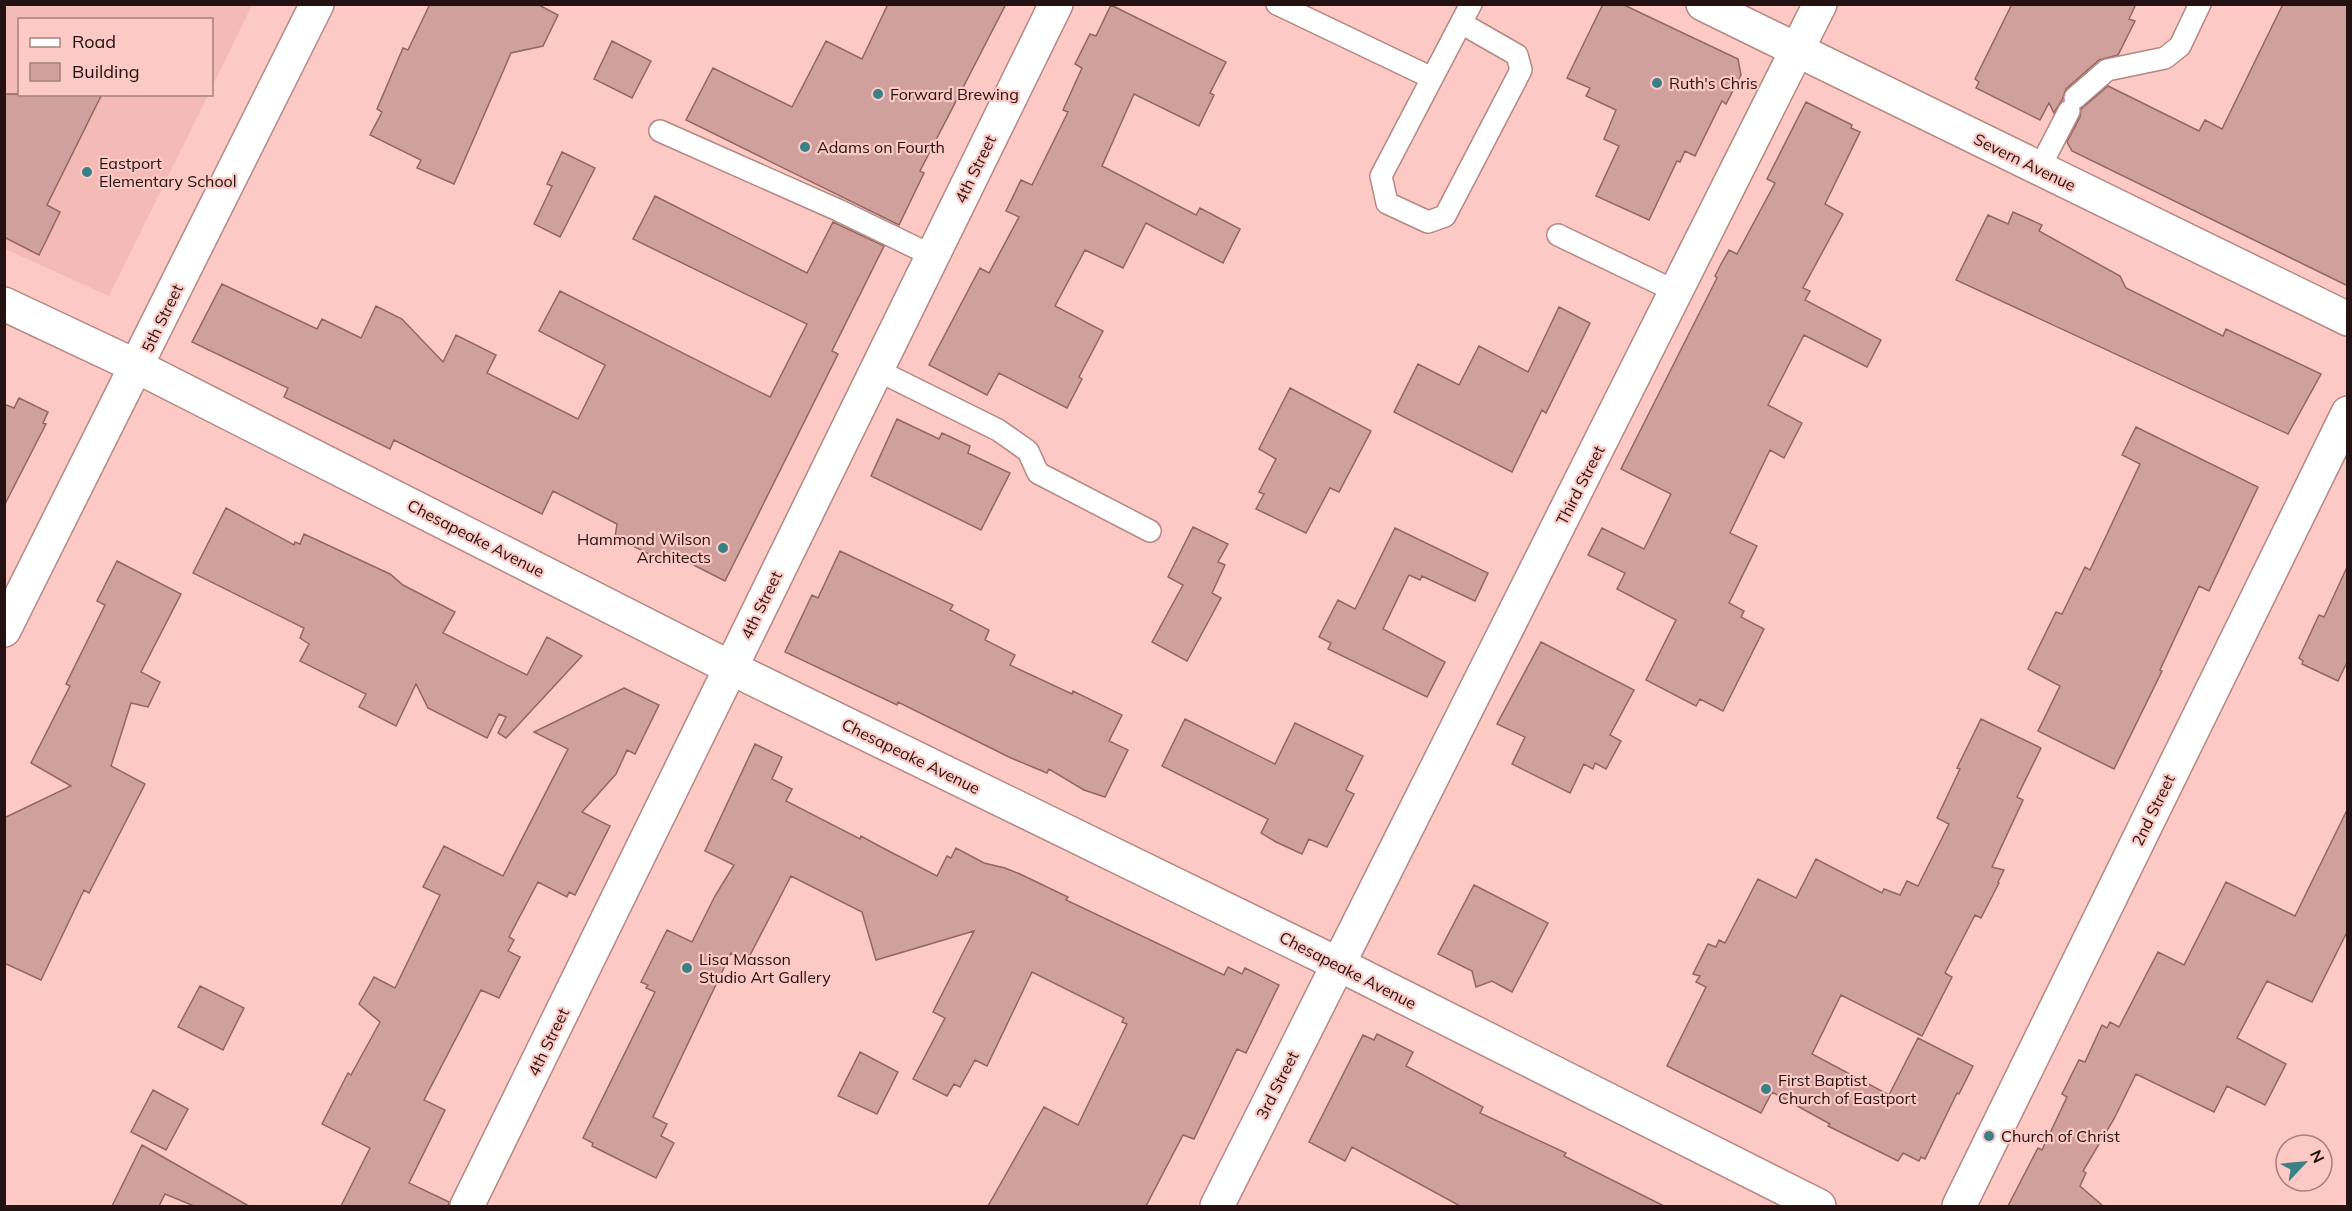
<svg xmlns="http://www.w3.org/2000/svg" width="2352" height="1211" font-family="Mulish,sans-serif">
  <rect width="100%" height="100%" fill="#fcc9c5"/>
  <!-- built -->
  <path fill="#f4bab5" d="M5 5H252L212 87V20H20V94L208 95 109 296 5 249Z"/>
  <!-- building -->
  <path fill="#d0a09c" stroke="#936663" stroke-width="1.5" d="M430 4H537L558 15 543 46 511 53 454 184 417 168 421 160 370 135 382 112 377 109 403 48 408 50Z
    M888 4H1006L920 171 924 173 899 225 686 120 713 68 792 107 826 41 862 59Z
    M1603 4H1622L1738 59 1741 75 1726 104 1722 101 1695 156 1685 151 1680 162 1677 161 1649 220 1596 196 1619 146 1604 139 1616 110 1586 96 1590 88 1567 78Z
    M2012 4H2136L2129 19 2135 21 2118 55 2099 60 2066 89 2062 100 2054 113 2049 103 2040 120 1976 88 1979 82 1975 79Z
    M2283 4H2348V286L2072 151 2067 142 2080 117 2081 109 2108 86 2199 131 2205 120 2222 129Z
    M1111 5 1226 62 1210 93 1214 95 1199 126 1134 94 1102 166 1196 215 1200 208 1240 229 1223 263 1146 223 1123 268 1085 250 1055 306 1103 331 1079 377 1082 379 1067 408 999 373 987 395 929 365 980 268 989 273 1019 217 1006 211 1021 180 1032 185 1068 112 1063 110 1082 68 1075 64 1090 34 1096 36Z
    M612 41 651 61 632 98 594 79Z
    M4 94H102L47 205 60 212 39 255 4 237Z
    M1806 102 1852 125 1851 128 1860 132 1825 204 1843 214 1803 288 1810 291 1805 300 1881 340 1867 367 1804 335 1768 405 1802 423 1784 458 1770 450 1730 533 1757 546 1729 603 1744 611 1741 617 1764 629 1723 711 1700 699 1696 706 1646 680 1676 620 1617 589 1625 573 1588 555 1602 528 1644 549 1671 494 1621 469 1717 278 1715 276 1721 264 1729 250 1737 254 1775 183 1767 179Z
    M562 152 595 168 560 237 534 224 552 186 547 184Z
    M655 196 807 273 833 222 884 246 832 351 838 354 725 581 672 554 667 563 615 537 617 524 553 491 542 514 394 440 390 449 284 397 288 388 192 342 222 284 317 329 322 319 361 338 376 306 402 319 443 362 456 335 496 355 487 373 578 419 605 365 539 331 560 291 770 397 807 324 633 239Z
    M2013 212 2042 225 2039 231 2120 276 2126 288 2223 336 2226 329 2321 374 2288 434 1956 280 1988 215 2008 224Z
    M1559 307 1590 323 1546 413 1542 410 1512 472 1394 412 1418 364 1459 385 1479 346 1528 372Z
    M1290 388 1371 431 1339 492 1330 488 1306 533 1256 509 1264 494 1259 492 1276 459 1259 449Z
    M19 398 48 412 43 423 46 424 4 506V404L14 408Z
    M897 419 939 439 942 433 970 446 968 453 1010 473 981 530 871 476Z
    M2136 427 2258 487 2209 591 2199 586 2160 670 2162 671 2114 769 2038 731 2060 686 2028 669 2056 612 2062 614 2085 567 2090 570 2140 464 2122 455Z
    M226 508 294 545 295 542 300 544 304 534 390 574 403 585 455 612 443 633 527 675 547 637 582 656 506 738 498 733 506 717 499 714 487 738 428 708 416 684 396 726 359 707 366 694 300 661 309 644 300 638 304 628 193 573Z
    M1193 527 1228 544 1218 562 1225 565 1212 593 1221 598 1187 661 1152 642 1183 585 1168 577Z
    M1395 528 1488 573 1475 601 1422 576 1420 580 1409 575 1383 629 1445 662 1427 697 1328 649 1331 643 1319 637 1338 600 1355 609Z
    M840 551 953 605 950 610 989 630 985 640 1015 655 1010 665 1072 694 1073 691 1122 715 1109 741 1128 750 1105 797 1084 790 1049 769 1047 773 1011 758 898 702 897 705 785 652 812 595 818 598Z
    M117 561 181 594 141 672 160 682 148 707 131 703 111 766 145 784 89 893 84 890 41 980 4 963V818L71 786 31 763 70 686 66 684 105 605 97 601Z
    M2348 565V660L2338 681 2302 664 2303 661 2299 658 2319 615 2324 617Z
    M1541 642 1634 690 1610 735 1621 741 1606 769 1595 763 1593 769 1584 764 1570 793 1512 764 1525 737 1497 724Z
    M624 688 659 705 635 754 627 750 616 774 582 812 610 826 575 895 569 892 567 897 538 882 509 937 514 940 508 951 520 957 499 998 481 990 424 1100 445 1110 409 1183 449 1202 448 1206H341L370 1148 322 1124 348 1073 351 1075 380 1022 359 1004 374 977 395 988 440 895 423 887 444 846 503 876 568 749 534 732Z
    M1185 719 1275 764 1295 723 1363 756 1346 790 1354 794 1327 847 1309 839 1302 854 1276 842 1261 833 1268 819 1162 766Z
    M1981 719 2041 748 2017 797 2023 800 1992 867 2004 870 1998 882 1999 883 1981 918 1975 915 1945 973 1952 977 1922 1036 1841 995 1812 1054 1889 1095 1918 1038 1973 1066 1959 1094 1957 1093 1925 1159 1921 1157 1919 1161 1903 1153 1898 1161 1828 1126 1830 1124 1772 1092 1761 1113 1667 1066 1706 987 1696 982 1700 976 1693 974 1708 944 1716 947 1719 940 1725 943 1758 879 1796 898 1816 859 1882 893 1884 889 1900 895 1907 881 1918 886 1949 824 1937 818 1960 769 1957 768Z
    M755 744 782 757 772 779 792 789 786 801 860 839 861 836 881 847 937 876 947 856 951 858 956 848 984 863 1005 868 1020 874 1068 897 1066 900 1224 975 1228 967 1242 974 1245 968 1279 985 1246 1053 1237 1049 1194 1139 1183 1135 1146 1206H988L1044 1107 1078 1125 1127 1024 1122 1022 1124 1018 1032 972 987 1066 975 1060 960 1087 954 1084 947 1096 913 1079 945 1018 933 1012 974 931 876 960 862 912 791 876 747 961 731 953 653 1117 667 1124 661 1136 674 1143 656 1178 592 1146 593 1143 583 1138 655 992 646 988 648 985 641 982 667 930 692 942 715 896 734 865 705 851Z
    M2348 808V930L2312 1002 2267 981 2237 1038 2286 1064 2265 1105 2227 1086 2214 1112 2136 1074 2114 1119 2083 1171 2086 1173 2080 1186 2103 1206H2008L2038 1148 2042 1150 2067 1097 2062 1094 2079 1060 2085 1062 2102 1025 2107 1028 2110 1022 2119 1027 2158 952 2184 965 2226 882 2295 916Z
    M1474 885 1548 923 1512 992 1492 981 1476 987 1472 971 1438 954Z
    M200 986 244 1008 223 1050 178 1027Z
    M1377 1034 1413 1052 1406 1066 1483 1107 1480 1113 1566 1153 1564 1156 1664 1206H1460L1352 1147 1345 1161 1309 1142 1363 1035 1374 1040Z
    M860 1052 898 1072 877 1114 838 1096Z
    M153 1090 188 1109 166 1150 131 1132Z
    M142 1145 249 1206H194L165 1194 159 1206H112Z"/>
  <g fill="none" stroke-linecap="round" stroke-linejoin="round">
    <defs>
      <path id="service" d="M1277 4 1432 78
        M1461 23 1517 55 1521 70 1445 216 1428 222 1387 203 1381 176 1461 23 1471 4
        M2075 98 2107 70 2165 58 2180 46 2200 4
        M660 131 838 210 933 256
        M2039 169 2069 111
        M1558 235 1677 292
        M877 370 998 430 1028 451 1038 473 1150 531"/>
      <path id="minor" d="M1703 4 2348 319
        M4 304 138 367 731 668 1338 964 1819 1206
        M4 630 317 4
        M467 1206 1056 4
        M1217 1206 1820 4
        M1959 1206 2348 413"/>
    </defs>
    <!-- service casing -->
    <use href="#service" stroke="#b68784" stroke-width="24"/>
    <!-- minor casing -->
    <use href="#minor" stroke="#b68784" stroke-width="36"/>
    <!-- service -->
    <use href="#service" stroke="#fff" stroke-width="21"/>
    <!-- minor -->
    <use href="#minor" stroke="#fff" stroke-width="33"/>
  </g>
  <!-- markers -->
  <g fill="#398187" stroke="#fcc9c5" stroke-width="2">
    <circle cx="1657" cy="83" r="6"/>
    <circle cx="878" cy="94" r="6"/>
    <circle cx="805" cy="147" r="6"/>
    <circle cx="87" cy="172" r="6"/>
    <circle cx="723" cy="548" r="6"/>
    <circle cx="687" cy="968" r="6"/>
    <circle cx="1766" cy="1089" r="6"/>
    <circle cx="1989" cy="1136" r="6"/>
  </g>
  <g text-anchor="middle" stroke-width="4.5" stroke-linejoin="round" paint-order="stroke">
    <!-- poi labels -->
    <g font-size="16" fill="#231211" stroke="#fcc9c5" text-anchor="start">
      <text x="1669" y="89">Ruth's Chris</text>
      <text x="890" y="100">Forward Brewing</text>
      <text x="817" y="153">Adams on Fourth</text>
      <text x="99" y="169">Eastport<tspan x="99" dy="18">Elementary School</tspan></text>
      <text x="711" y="545" text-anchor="end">Hammond Wilson<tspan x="711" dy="18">Architects</tspan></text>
      <text x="699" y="965">Lisa Masson<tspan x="699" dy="18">Studio Art Gallery</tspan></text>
      <text x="1778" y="1086">First Baptist<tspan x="1778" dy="18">Church of Eastport</tspan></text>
      <text x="2001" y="1142">Church of Christ</text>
    </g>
    <!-- street labels -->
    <g font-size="16" fill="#231211" stroke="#fcc9c5">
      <text transform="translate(2025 162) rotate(26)" y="6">Severn Avenue</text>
      <text transform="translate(975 169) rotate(-64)" y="6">4th Street</text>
      <text transform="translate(162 318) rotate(-64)" y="6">5th Street</text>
      <text transform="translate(1580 485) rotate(-63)" y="6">Third Street</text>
      <text transform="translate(476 538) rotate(27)" y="6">Chesapeake Avenue</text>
      <text transform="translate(761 605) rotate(-64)" y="6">4th Street</text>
      <text transform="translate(911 756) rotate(26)" y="6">Chesapeake Avenue</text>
      <text transform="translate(2153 810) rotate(-64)" y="6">2nd Street</text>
      <text transform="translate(1348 970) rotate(27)" y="6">Chesapeake Avenue</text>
      <text transform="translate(548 1042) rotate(-64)" y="6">4th Street</text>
      <text transform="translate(1277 1085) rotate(-63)" y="6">3rd Street</text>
    </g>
  </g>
  <!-- border -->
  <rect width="2352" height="1211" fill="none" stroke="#231211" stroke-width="12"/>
  <!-- legend -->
  <rect x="18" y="18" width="195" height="78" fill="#fcc9c5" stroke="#a5807d" stroke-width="1.5"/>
  <rect x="30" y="38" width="30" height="9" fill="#ffffff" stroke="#a5807d" stroke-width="1.5"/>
  <text x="72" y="48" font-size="18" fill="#231211">Road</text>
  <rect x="30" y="63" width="30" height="18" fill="#d0a09c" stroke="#a5807d" stroke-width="1.5"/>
  <text x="72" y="78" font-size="18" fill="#231211">Building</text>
  <!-- north arrow -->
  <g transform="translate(2304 1163) rotate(64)"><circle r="28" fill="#fcc9c5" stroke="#a5807d" stroke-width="1.5"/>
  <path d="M0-4.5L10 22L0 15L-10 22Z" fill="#398187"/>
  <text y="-9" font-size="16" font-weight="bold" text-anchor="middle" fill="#231211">N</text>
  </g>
</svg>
